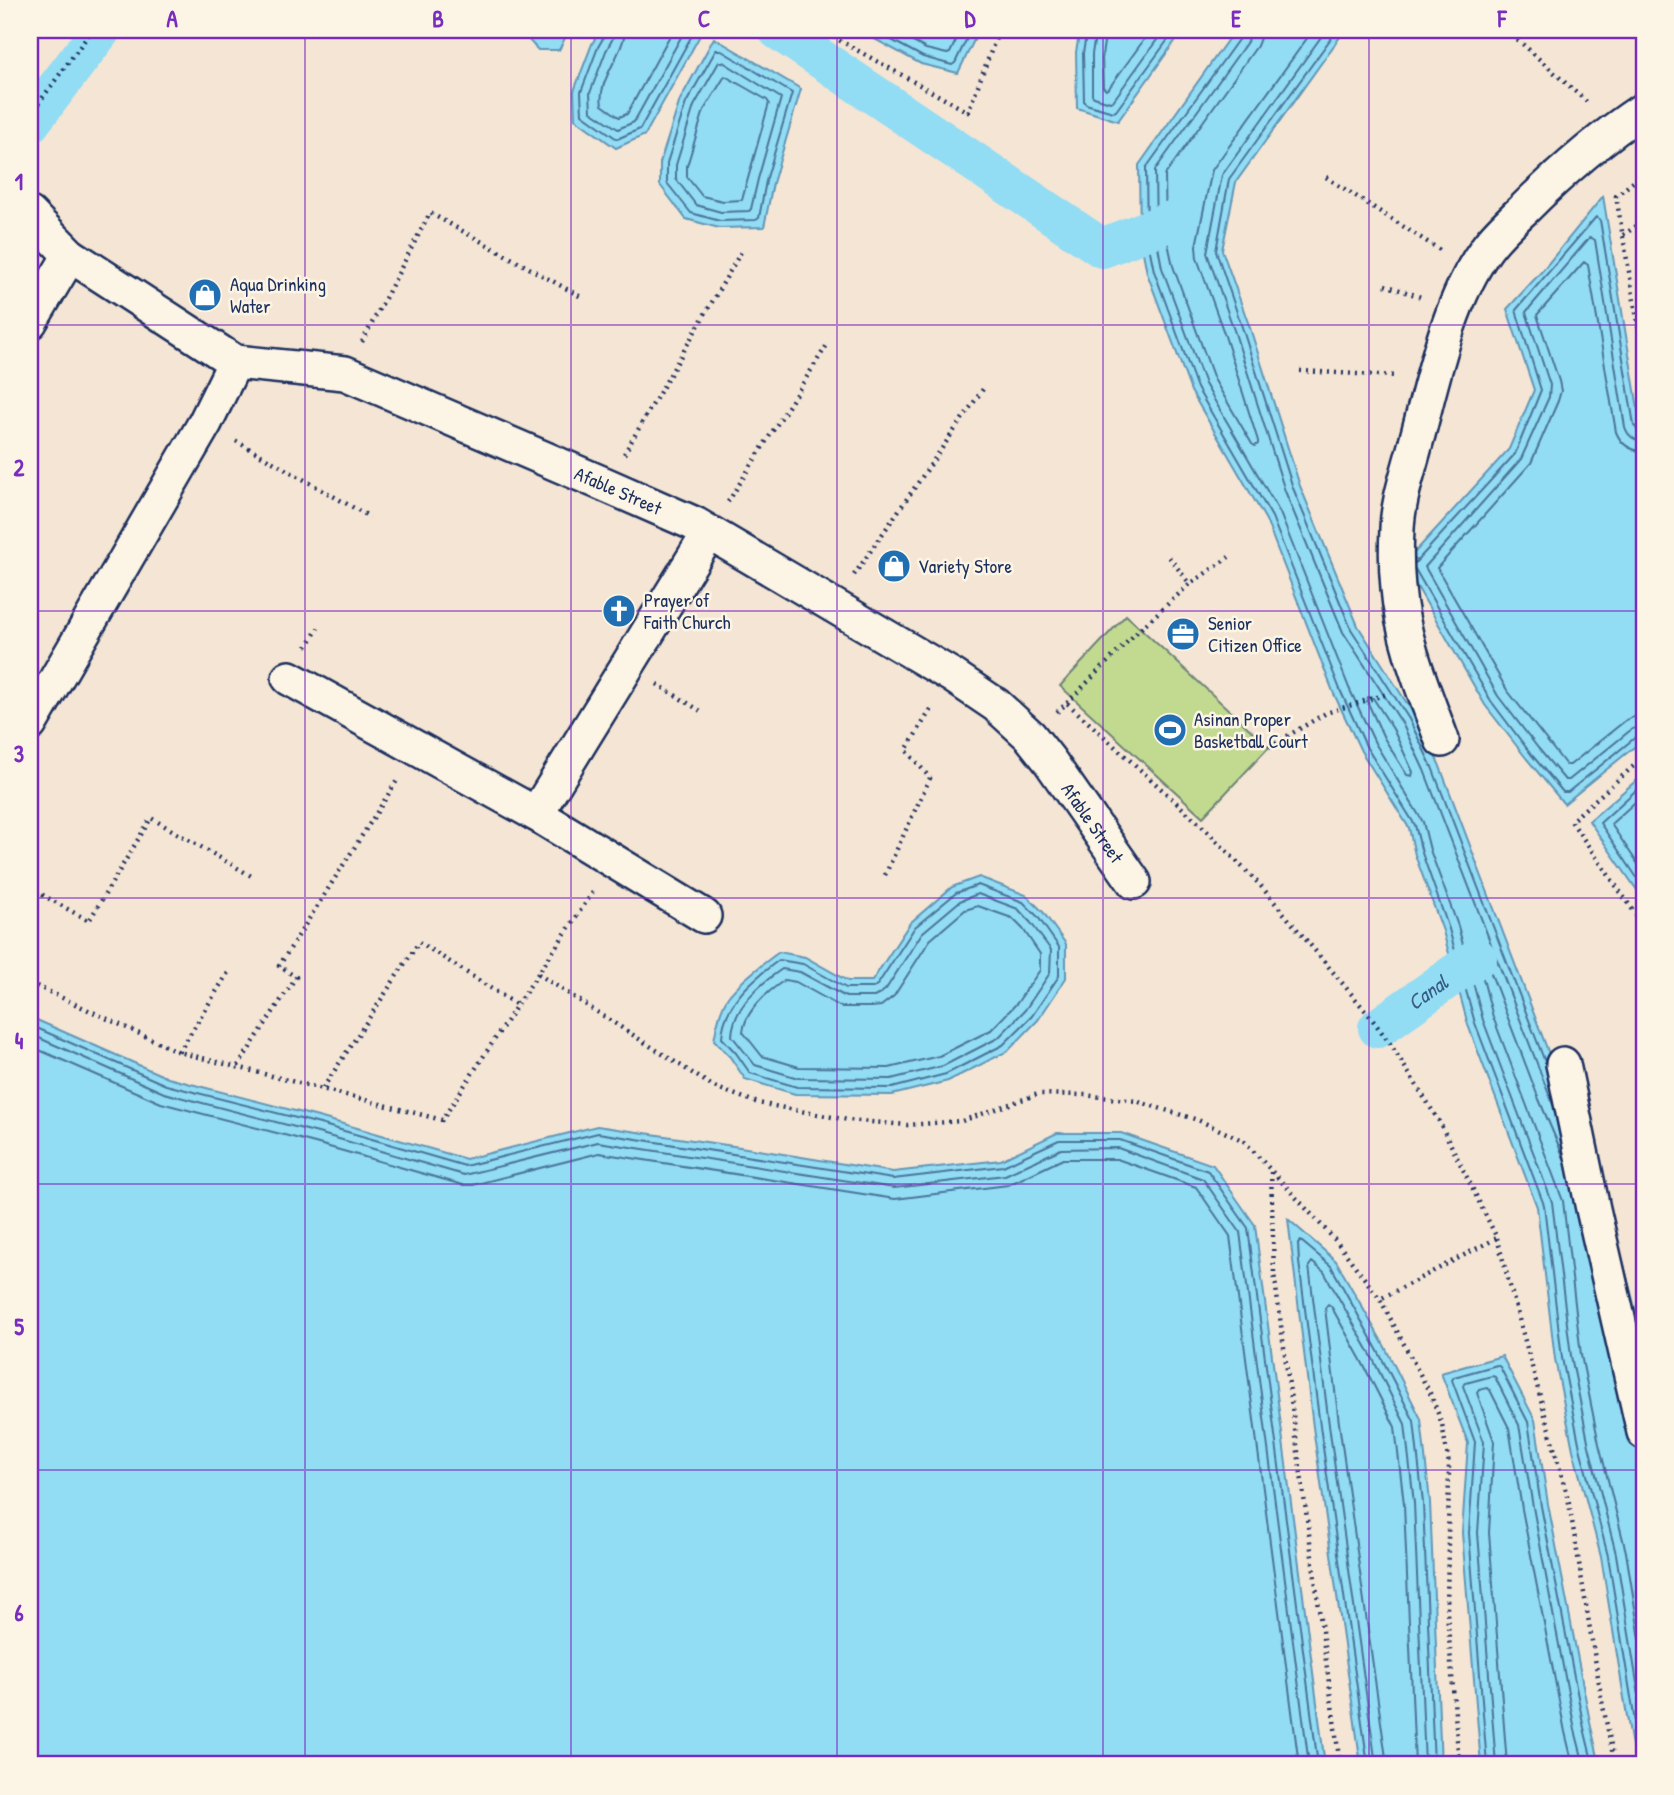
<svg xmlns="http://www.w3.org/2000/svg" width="1674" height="1795" font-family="'Patrick Hand',sans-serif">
  <rect width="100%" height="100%" fill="#f5e5d4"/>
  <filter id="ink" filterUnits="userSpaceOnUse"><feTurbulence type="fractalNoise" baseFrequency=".0143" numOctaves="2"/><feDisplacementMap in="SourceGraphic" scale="14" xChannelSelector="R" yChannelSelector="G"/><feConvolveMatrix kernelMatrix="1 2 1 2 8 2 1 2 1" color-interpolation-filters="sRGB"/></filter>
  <g filter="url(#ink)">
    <!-- green -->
    <path fill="#c2da90" stroke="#6e8477" stroke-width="2" d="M1126 615 1269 747 1203 817 1060 686Z"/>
    <!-- water -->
    <path fill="#92dcf4" stroke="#6297b8" stroke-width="2" d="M505 30H569L559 50H538L528 39Z
      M600 30H703L645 135 616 148 575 119 574 91 592 44Z
      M858 30H979L958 73 921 64Z
      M1080 30H1183L1118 121 1077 108 1076 52Z
      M1237 30H1345L1236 182 1222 250 1250 328 1300 486 1358 626 1415 716 1439 764 1562 1088 1603 1184 1642 1335 1644 1345V1765H1635L1601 1557 1573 1450 1555 1359 1537 1207 1468 1025 1443 931 1415 855 1409 828 1361 751 1334 694 1266 520 1191 391 1147 273 1140 237 1139 165 1231 35Z
      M714 38 801 89 773 183 764 227 719 228 686 219 660 185V163L680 100Z
      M1603 196 1644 445V739L1564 804 1526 758 1485 705 1404 564 1509 449 1534 390 1507 309 1543 270Z
      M1644 774V900L1589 821Z
      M979 877 1026 895 1043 912 1066 944V978L1038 1020 1008 1051 948 1081 892 1095 795 1094 745 1079 730 1057 714 1040C717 1025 720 1009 728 997 739 982 764 963 779 952L805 957 848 981H872L910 923 952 887Z
      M30 1017 168 1078 322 1118 466 1159 597 1126 740 1147 893 1172 1001 1160 1057 1133H1121L1213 1165 1255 1225 1325 1765H30Z
      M1288 1219 1336 1261 1385 1347 1421 1419 1430 1502 1441 1765H1361L1313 1427Z
      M1502 1356 1535 1420 1548 1504 1591 1727 1600 1765H1481L1462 1533 1468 1443 1441 1373Z"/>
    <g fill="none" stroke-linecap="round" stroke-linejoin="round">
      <!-- shore -->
      <path stroke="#4b749a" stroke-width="2" d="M606 30 605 35 598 47 581 92 582 114 617 139 640 129 695 30
        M614 30 613 38 606 51 590 93 591 111 618 129 634 122 685 30
        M625 30C624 54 597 80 602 105L619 117 627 114 673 30
        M873 30 923 57 952 65 955 63 971 30
        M891 30 926 49 947 54 950 53 961 30
        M1087 30 1083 53 1084 101 1086 104 1113 112 1116 111 1175 30
        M1096 30 1092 54V95L1094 97 1110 102 1113 101 1164 30
        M1106 30 1102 55 1103 87 1106 90 1109 88 1151 30
        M1241 30 1240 37 1146 168 1147 236 1154 271 1197 388 1272 517 1341 692 1367 748 1415 825 1422 853 1449 929 1475 1023 1544 1205 1562 1358 1580 1448 1608 1556 1642 1765
        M1250 30 1247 42 1155 170 1156 235 1162 268 1205 384 1280 513 1349 688 1375 743 1423 822 1430 850 1458 926 1483 1020 1552 1202 1571 1356 1589 1446 1616 1554 1644 1726
        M1261 30 1260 38 1257 46 1165 175 1166 234 1173 266 1214 379 1252 444 1255 446 1258 444V441L1225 336 1197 258 1196 246 1212 170 1313 30
        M1326 30 1222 175 1207 253 1235 333 1285 491 1343 632 1402 723 1424 770 1553 1105
        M1337 30 1229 179 1216 251 1243 330 1293 488 1351 629 1409 719 1432 767 1545 1062
        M716 50H720L792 93 766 181 759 218 756 220 720 221 691 213 667 183V163L686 103Z
        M719 62H723L781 98 758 179 751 209 749 211 721 212 696 205 676 179V165L694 106Z
        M725 76 767 100 769 103 742 200 723 201 702 196 687 177V166L704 110Z
        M1644 441C1635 441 1628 436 1625 427L1595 240 1590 237 1526 312 1550 385 1549 397 1521 459 1425 567 1498 696 1538 748 1565 780H1569L1632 729 1644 726
        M1644 451C1630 451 1621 444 1616 432L1588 265 1584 262 1537 315 1559 381 1561 391 1558 401 1531 463 1437 568 1507 690 1566 765H1570L1626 720 1636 716 1644 715
        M1415 563 1515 454 1541 390 1516 310 1596 217 1600 220 1634 425 1638 431 1644 432
        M1415 569 1491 701 1531 754 1563 792H1568L1637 736 1644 734
        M1368 697 1373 698 1393 729 1413 772 1412 776 1407 775 1384 738 1367 701Z
        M1644 783 1600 823 1644 888
        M1644 794 1611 824 1644 873
        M978 885 1023 902 1038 917 1059 947V976L1032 1016 1003 1045 946 1074 892 1088 797 1087 750 1073 736 1053 722 1038C723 1004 753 979 779 960L803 964 846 988H873L878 984 915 927 956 893Z
        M978 894 1018 909 1031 923 1051 950 1050 973 1025 1010 998 1038 943 1066 891 1079 798 1078 755 1065 732 1036C733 1007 760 984 782 969L800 972 846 997H874L880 994 886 989 922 933 960 901Z
        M978 906 1012 918 1023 929 1040 954V970L1017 1003 991 1030 939 1056 889 1068 799 1067 762 1056 743 1032C745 1011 768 991 785 980L796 982 841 1007H871L881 1006 894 996 930 940 965 910Z
        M30 1025 166 1085 320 1124 465 1166 598 1133 893 1179 1003 1166 1059 1140H1120L1208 1171 1248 1228 1318 1765
        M30 1034 164 1093 318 1133 464 1175 598 1142 894 1188 1005 1175 1061 1149 1118 1148 1203 1179 1240 1232 1309 1765
        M30 1046 161 1103 315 1143 463 1185H473L599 1153 895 1199 1008 1185 1063 1159H1117L1196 1187 1230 1236 1299 1765
        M1564 1158 1538 1097 1482 950 1478 948 1476 952 1493 1017 1563 1201 1581 1355 1599 1444 1626 1552 1644 1664
        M1368 1765 1320 1426 1299 1262 1298 1244 1301 1241 1331 1266 1378 1351 1414 1421 1423 1503 1434 1765
        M1376 1765 1329 1425 1309 1266 1312 1262 1324 1272 1371 1355 1405 1424 1414 1503 1425 1765
        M1387 1765 1339 1423 1325 1308 1328 1304 1331 1306 1361 1360 1395 1427 1404 1504 1415 1765
        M1487 1765 1469 1533 1475 1442 1452 1380 1454 1377 1497 1365 1500 1367 1528 1422 1541 1506 1584 1728 1593 1765
        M1496 1765 1478 1533 1484 1442 1463 1386 1466 1383 1492 1376 1495 1377 1519 1425 1533 1507 1575 1730 1584 1765
        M1507 1765 1489 1533 1494 1441 1477 1393 1479 1390 1487 1388 1490 1390 1509 1428 1522 1509 1565 1732 1573 1765"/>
      <!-- canal -->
      <g stroke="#92dcf4" stroke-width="40">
        <path d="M778 30 1102 248 1174 220"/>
        <path d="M30 123 101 30"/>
        <path id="s1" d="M1378 1028 1477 958"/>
      </g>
      <defs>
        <g id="street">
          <path id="s2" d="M30 214 70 255 235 362 345 373 606 485 695 524 953 676 996 705 1030 736 1049 760 1134 882"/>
          <path d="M30 322 70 255"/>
          <path d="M289 678 536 814 704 916"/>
          <path d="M30 724 205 423 235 362"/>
          <path d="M1442 740C1424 691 1402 640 1398 588 1396 569 1396 548 1397 529 1398 500 1409 470 1416 442 1433 379 1448 302 1486 249 1496 235 1510 222 1523 210 1560 173 1600 138 1644 109"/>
          <path d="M536 814 709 533"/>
          <path d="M1563 1064 1593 1209 1644 1432"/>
        </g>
      </defs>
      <!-- street casing -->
      <use href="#street" stroke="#1b2f5e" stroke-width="38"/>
      <!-- path -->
      <path stroke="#1b2f5e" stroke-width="4.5" stroke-dasharray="2 5" stroke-linecap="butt" d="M821 30 968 112 999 30
        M1507 30 1589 104
        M30 115 92 30
        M1644 173 1616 196 1644 359
        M1326 177 1443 252
        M1623 235 1644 221
        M1385 285 1421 297
        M362 342 430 213 583 298
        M1300 371 1397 376
        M236 441 370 517
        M624 454 741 252
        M728 502 827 345
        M1169 557 1190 584
        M854 575 983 389
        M307 647 318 628
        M657 684 704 713
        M1067 703 1139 630 1190 584 1229 557
        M1057 712 1067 703 1202 826 1260 885 1369 1015 1389 1042 1439 1121 1497 1238 1380 1299
        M1269 747 1326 713 1387 694
        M1644 757 1571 821 1644 926
        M885 875 930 778 906 750 933 706
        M30 888 89 921 151 818 253 877
        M538 974 714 1087 758 1103 848 1120 907 1125 962 1121 1038 1094 1084 1095 1136 1101 1198 1120 1244 1141 1336 1241 1380 1299 1431 1395 1442 1424 1449 1464 1447 1612 1459 1765
        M30 983 179 1052 442 1120 517 1005 593 892
        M179 1052 229 971
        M238 1066 296 977 279 966 398 779
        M323 1088 419 942 517 1005
        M1271 1172 1274 1273 1340 1765
        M1497 1238 1569 1503 1602 1701 1615 1765"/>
      <!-- street -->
      <use href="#street" stroke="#fcf5e5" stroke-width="33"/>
    </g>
  </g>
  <!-- grid -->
  <path fill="none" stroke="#7b2cbf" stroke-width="2" stroke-opacity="0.55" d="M305 30V1765M571 30V1765M837 30V1765M1103 30V1765M1369 30V1765M30 325H1644M30 611H1644M30 898H1644M30 1184H1644M30 1470H1644"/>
  <!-- icons -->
  <defs>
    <symbol id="shop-disc" viewBox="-11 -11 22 22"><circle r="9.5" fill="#1f6fb2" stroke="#fcf5e5"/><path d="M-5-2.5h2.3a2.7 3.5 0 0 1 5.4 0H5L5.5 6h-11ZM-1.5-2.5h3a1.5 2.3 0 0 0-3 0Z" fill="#fff"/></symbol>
    <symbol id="church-disc" viewBox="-11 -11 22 22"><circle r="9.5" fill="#1f6fb2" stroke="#fcf5e5"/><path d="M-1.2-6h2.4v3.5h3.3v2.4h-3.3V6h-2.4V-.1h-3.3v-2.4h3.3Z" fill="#fff"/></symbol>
    <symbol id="office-disc" viewBox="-11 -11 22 22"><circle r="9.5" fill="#1f6fb2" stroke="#fcf5e5"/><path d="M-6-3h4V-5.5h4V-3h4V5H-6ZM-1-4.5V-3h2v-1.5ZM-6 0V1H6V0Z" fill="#fff"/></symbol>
    <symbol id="stadium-disc" viewBox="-11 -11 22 22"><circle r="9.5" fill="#1f6fb2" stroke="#fcf5e5"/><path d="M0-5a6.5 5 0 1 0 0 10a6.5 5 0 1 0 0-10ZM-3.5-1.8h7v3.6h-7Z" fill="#fff"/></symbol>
  </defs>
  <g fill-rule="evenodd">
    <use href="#shop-disc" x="186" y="276" width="38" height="38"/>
    <use href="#shop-disc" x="875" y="547" width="38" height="38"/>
    <use href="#church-disc" x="600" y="592" width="38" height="38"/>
    <use href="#office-disc" x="1164" y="615" width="38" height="38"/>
    <use href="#stadium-disc" x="1151" y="711" width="38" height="38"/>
  </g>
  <g text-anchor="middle" stroke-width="5" stroke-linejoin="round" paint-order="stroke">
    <!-- poi labels -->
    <g font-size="19" fill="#1b2f5e" stroke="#fcf5e5" text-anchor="start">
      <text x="230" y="291">Aqua Drinking<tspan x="230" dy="22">Water</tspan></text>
      <text x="918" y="573">Variety Store</text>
      <text x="644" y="607">Prayer of<tspan x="644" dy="22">Faith Church</tspan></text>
      <text x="1208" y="630">Senior<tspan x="1208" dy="22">Citizen Office</tspan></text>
      <text x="1194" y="726">Asinan Proper<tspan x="1194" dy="22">Basketball Court</tspan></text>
    </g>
    <!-- street labels -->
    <g font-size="19" fill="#1b2f5e" stroke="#fcf5e5">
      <text dy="7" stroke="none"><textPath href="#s2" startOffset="662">Afable Street</textPath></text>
      <text dy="7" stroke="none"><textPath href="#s2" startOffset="1250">Afable Street</textPath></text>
    </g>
    <!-- water labels -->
    <g font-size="21" font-style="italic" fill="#395a84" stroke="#fcf5e5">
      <text dy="7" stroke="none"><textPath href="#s1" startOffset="61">Canal</textPath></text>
    </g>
  </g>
  <!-- margin -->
  <rect width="1674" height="1795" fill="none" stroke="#fcf5e5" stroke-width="77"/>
  <rect x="38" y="38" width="1598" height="1718" fill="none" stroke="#7b2cbf" stroke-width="2.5"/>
  <g font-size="23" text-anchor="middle" font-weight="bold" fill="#7b2cbf">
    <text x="172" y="27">A</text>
    <text x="438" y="27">B</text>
    <text x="704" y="27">C</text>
    <text x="970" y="27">D</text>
    <text x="1236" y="27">E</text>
    <text x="1502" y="27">F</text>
    <text x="19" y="190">1</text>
    <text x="19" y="476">2</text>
    <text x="19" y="762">3</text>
    <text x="19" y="1049">4</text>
    <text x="19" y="1335">5</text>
    <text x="19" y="1621">6</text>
  </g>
</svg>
